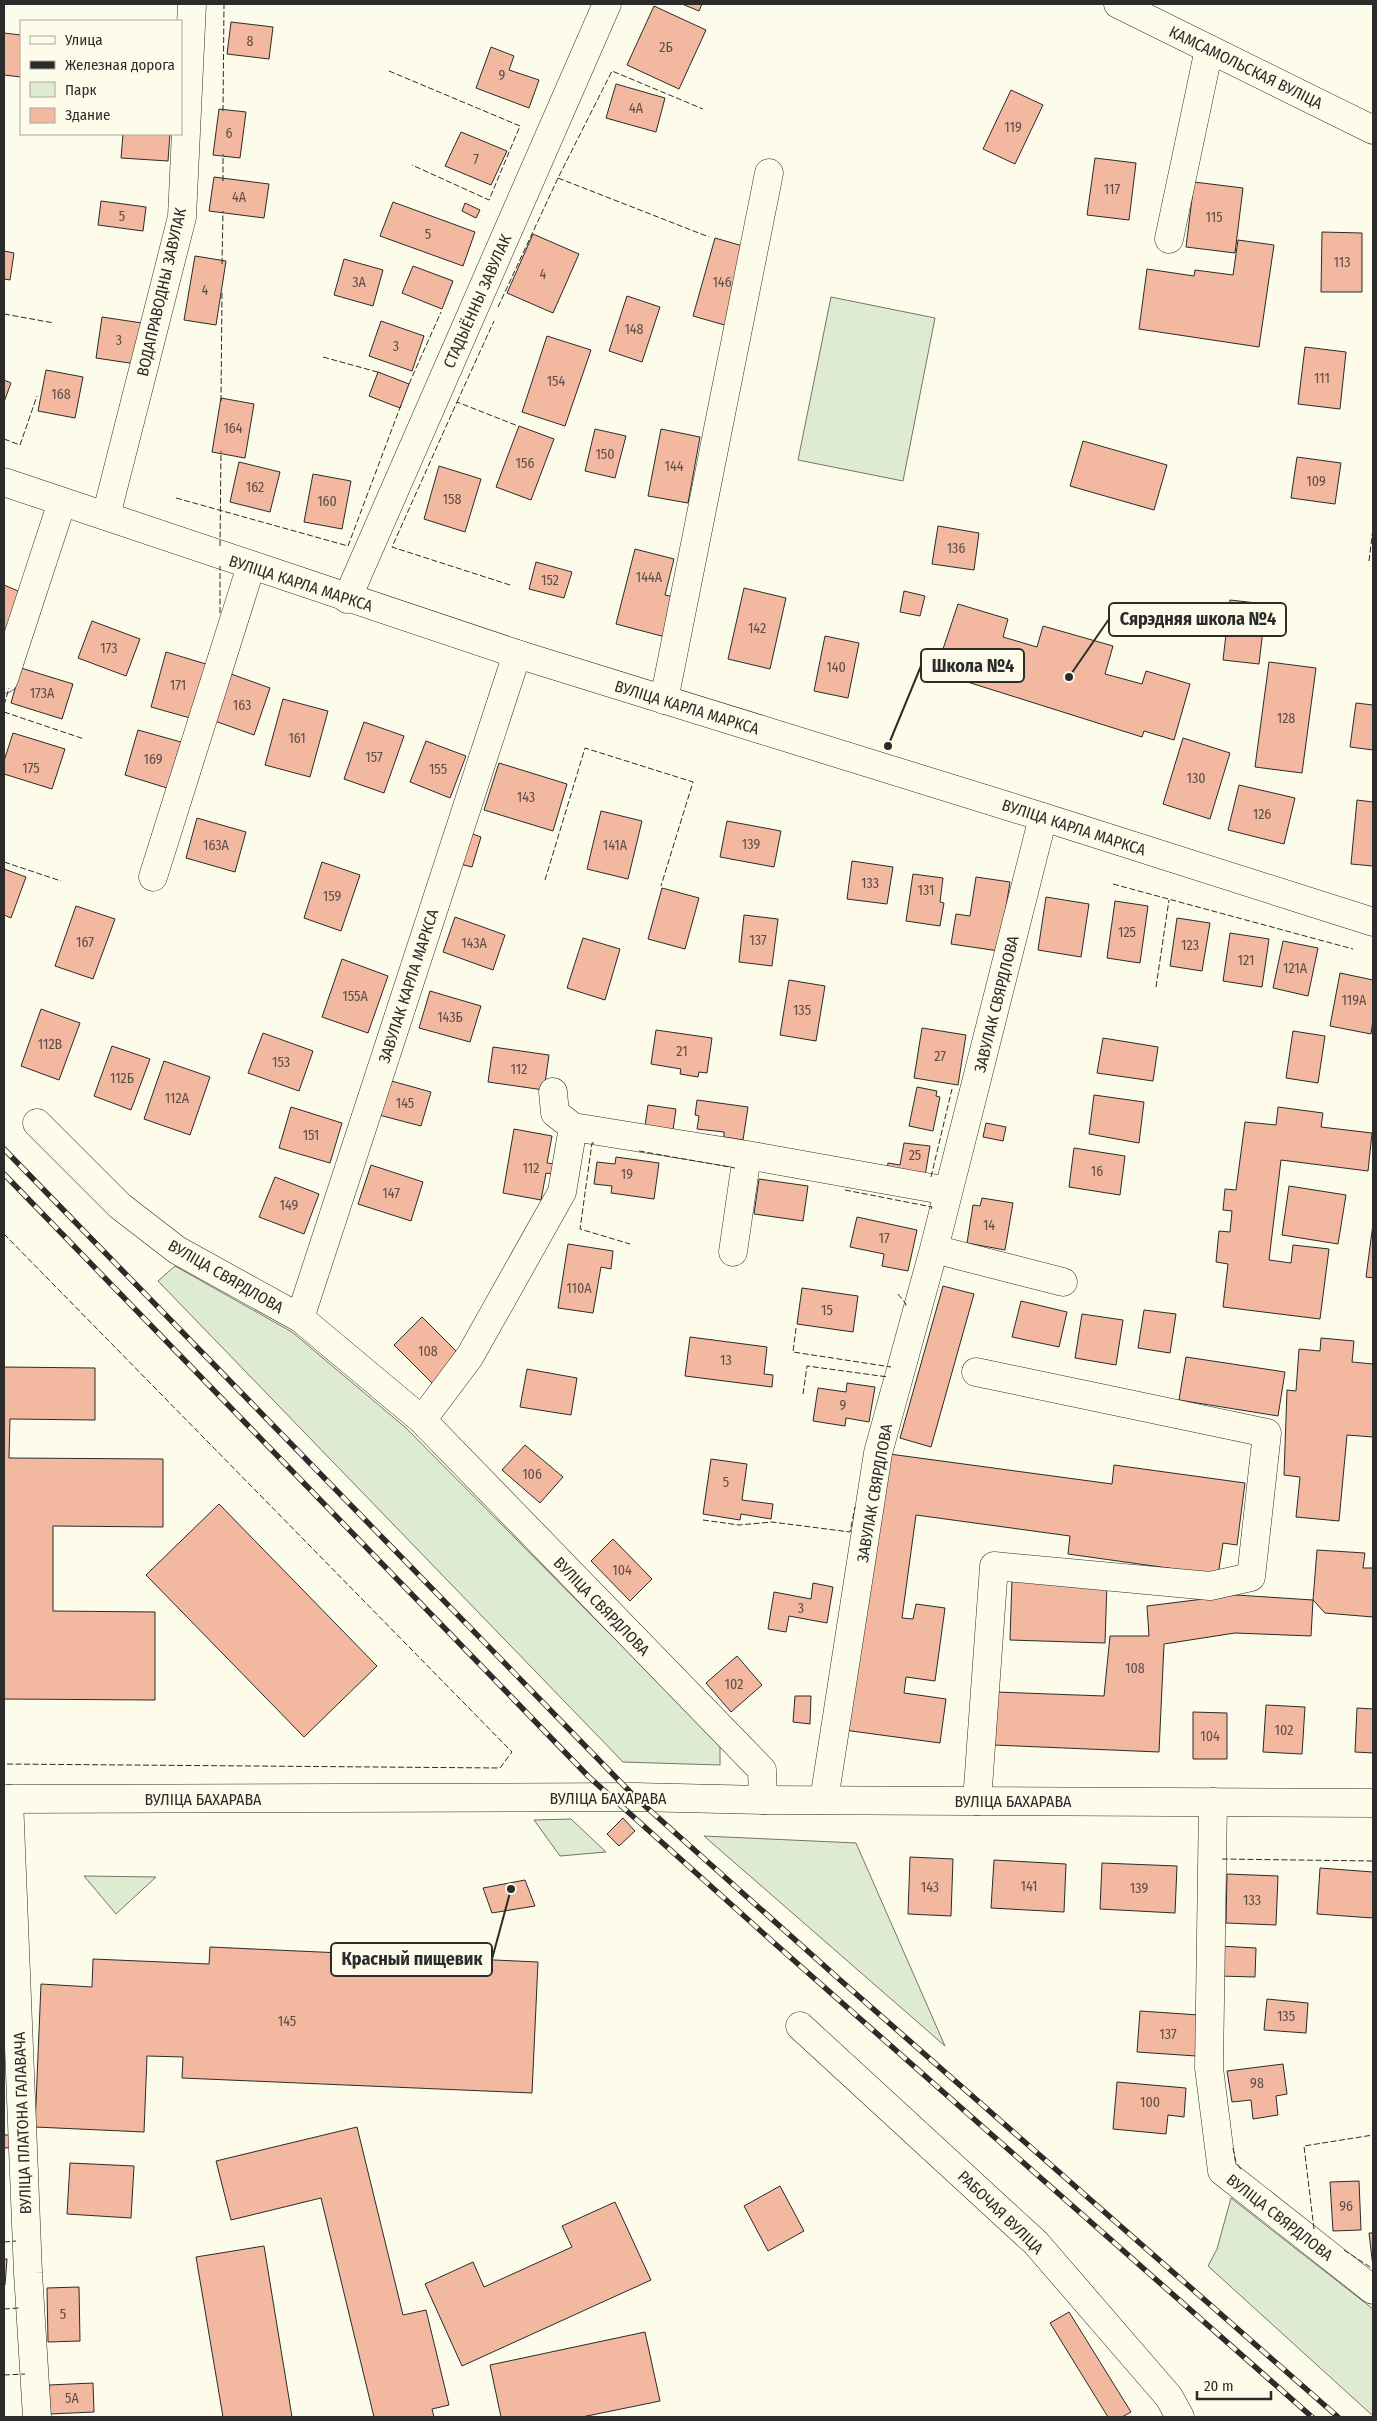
<svg xmlns="http://www.w3.org/2000/svg" width="1377" height="2421" font-family="'Fira Sans Condensed',sans-serif">
  <rect width="100%" height="100%" fill="#fdfbea"/>
  <!-- green -->
  <path fill="#deebd1" stroke="#74746e" d="M831 297 935 318 903 481 798 460Z
    M175 1266 292 1332 406 1428 720 1745V1765L623 1762 158 1281Z
    M571 1819 606 1852 560 1856 534 1820Z
    M704 1836 856 1843 945 2046Z
    M84 1876 156 1877 116 1914Z
    M1231 2198 1373 2309V2416L1208 2266 1217 2249Z"/>
  <!-- building -->
  <path fill="#f2b8a0" stroke="#2b2b2b" d="M682 4H702L699 11Z
    M654 6 706 30 679 89 627 65Z
    M231 22 273 27 269 59 227 54Z
    M4 33 21 35V77L4 75Z
    M491 47 514 56 509 70 539 80 529 108 476 88Z
    M616 84 665 98 656 132 606 118Z
    M1011 90 1043 105 1015 164 983 149Z
    M219 109 246 112 240 158 213 155Z
    M461 132 507 151 491 185 445 166Z
    M123 134H170L168 161 121 158Z
    M1095 158 1136 163 1129 220 1087 215Z
    M214 177 269 184 264 218 209 211Z
    M1194 182 1243 188 1235 253 1186 247Z
    M101 201 146 207 143 231 98 225Z
    M393 202 475 232 463 266 380 236Z
    M465 203 480 210 476 218 462 211Z
    M1322 232 1362 233V292H1321Z
    M533 234 579 254 553 313 507 293Z
    M715 238 750 248 728 326 693 316Z
    M1238 240 1274 245 1259 347 1139 329 1147 269 1194 276 1195 270 1233 275Z
    M4 251 14 253 10 280 4 279Z
    M195 256 226 261 216 325 184 320Z
    M344 259 383 270 373 306 334 295Z
    M413 266 453 281 442 309 402 293Z
    M627 296 660 307 642 362 609 351Z
    M102 317 142 323 136 364 96 358Z
    M381 321 424 336 412 371 369 356Z
    M547 336 591 350 565 426 522 412Z
    M1305 347 1346 352 1340 409 1298 404Z
    M46 370 83 377 75 418 38 411Z
    M378 372 409 384 400 408 369 396Z
    M4 380 11 383 4 402Z
    M221 398 254 404 245 458 212 452Z
    M519 426 554 439 531 500 496 487Z
    M595 429 626 436 615 478 585 471Z
    M661 429 700 437 688 503 648 496Z
    M1083 441 1167 465 1154 510 1070 486Z
    M1297 457 1341 463 1335 504 1291 498Z
    M239 462 280 472 270 512 230 502Z
    M439 466 481 479 465 532 424 519Z
    M313 474 351 481 342 529 304 522Z
    M938 526 979 533 974 570 932 564Z
    M635 549 674 559 665 595 679 598 669 638 616 624Z
    M536 562 572 572 564 598 529 589Z
    M4 585 25 594 4 644Z
    M744 588 786 598 770 669 728 659Z
    M904 591 925 596 920 616 900 612Z
    M1230 600 1266 604 1259 664 1223 660Z
    M958 604 1008 619 1003 637 1037 647 1043 626 1113 646 1105 674 1142 684 1146 671 1190 684 1174 740 1144 731 1142 737 958 679 964 662 941 655Z
    M92 621 140 639 126 676 78 658Z
    M825 636 859 643 848 698 814 691Z
    M166 652 206 664 190 718 151 707Z
    M1269 662 1316 668 1302 773 1255 767Z
    M21 668 73 684 62 719 11 703Z
    M231 674 270 688 254 735 215 721Z
    M283 699 328 711 310 777 265 765Z
    M1356 703 1373 705V750L1350 747Z
    M364 722 404 736 384 793 344 779Z
    M138 730 181 742 167 788 125 775Z
    M13 733 65 749 52 789 4 774V761Z
    M1183 738 1230 753 1210 819 1163 804Z
    M426 741 466 756 450 798 410 782Z
    M499 763 567 784 553 831 484 810Z
    M1239 785 1295 798 1284 844 1228 830Z
    M1357 800 1373 802V866L1351 864Z
    M601 811 642 821 628 879 587 869Z
    M197 818 246 832 235 872 186 858Z
    M727 821 781 831 774 867 720 857Z
    M470 833 481 837 472 867 460 864Z
    M852 861 893 867 887 904 847 899Z
    M322 862 360 875 341 931 304 918Z
    M4 869 26 877 11 918 4 915Z
    M913 874 943 878 940 902 944 903 940 926 906 921Z
    M976 877 1010 882 999 951 951 944 956 914 970 916Z
    M662 888 699 898 685 949 648 939Z
    M1046 897 1089 904 1081 957 1038 950Z
    M1115 901 1148 906 1140 963 1107 958Z
    M76 906 115 919 93 979 55 966Z
    M744 915 778 919 772 966 739 962Z
    M455 917 505 935 493 970 443 952Z
    M1177 918 1210 923 1202 971 1170 966Z
    M1230 933 1269 939 1262 987 1223 981Z
    M583 938 620 949 605 1000 567 988Z
    M1283 941 1318 948 1308 996 1273 988Z
    M342 959 388 976 368 1033 322 1017Z
    M1340 973 1373 980V1020L1371 1034 1330 1026Z
    M789 980 825 986 816 1041 780 1035Z
    M430 991 481 1006 470 1042 419 1028Z
    M41 1009 80 1023 59 1080 21 1066Z
    M922 1028 966 1035 958 1085 914 1078Z
    M656 1030 712 1038 707 1073 699 1072 698 1077 680 1074 681 1069 651 1064Z
    M1293 1031 1325 1036 1318 1083 1286 1078Z
    M263 1033 313 1051 299 1091 248 1073Z
    M1103 1038 1158 1047 1153 1081 1097 1073Z
    M112 1046 150 1059 131 1110 94 1096Z
    M493 1047 549 1055 544 1090 488 1082Z
    M164 1061 210 1077 190 1135 144 1119Z
    M388 1080 431 1092 421 1126 379 1115Z
    M917 1087 937 1091 936 1096 940 1097 933 1131 909 1126Z
    M1094 1095 1144 1102 1139 1143 1089 1134Z
    M697 1100 748 1107 743 1140 724 1137V1132L697 1129 699 1116 695 1115Z
    M648 1105 676 1109 672 1137 644 1133Z
    M291 1107 342 1123 330 1163 279 1148Z
    M1278 1107 1323 1113 1321 1127 1372 1133 1368 1171 1281 1160 1269 1260 1291 1263 1293 1245 1329 1249 1320 1319 1223 1307 1228 1264 1216 1262 1219 1231 1230 1232 1232 1211 1223 1210 1225 1189 1236 1190 1245 1122 1276 1125Z
    M986 1123 1006 1127 1003 1141 983 1137Z
    M514 1129 552 1136 547 1163 554 1164 553 1174 546 1173 541 1200 503 1193Z
    M904 1143 930 1146 924 1182 886 1177 888 1163 900 1165Z
    M1074 1148 1125 1156 1120 1195 1069 1187Z
    M616 1157 659 1163 654 1199 611 1193 612 1186 594 1184 597 1162 615 1164Z
    M371 1165 423 1182 411 1221 358 1204Z
    M275 1177 319 1194 304 1234 259 1217Z
    M759 1179 808 1186 803 1221 754 1214Z
    M1289 1186 1346 1195 1338 1244 1282 1235Z
    M982 1198 1013 1203 1005 1250 967 1243 973 1205 980 1206Z
    M857 1217 917 1230 908 1271 882 1266 884 1254 850 1247Z
    M1373 1224V1278L1366 1277Z
    M568 1244 613 1251 611 1269 601 1267 593 1313 558 1308Z
    M943 1286 974 1294 931 1447 900 1438Z
    M802 1288 858 1296 853 1332 797 1324Z
    M1021 1301 1067 1312 1059 1347 1012 1337Z
    M1144 1310 1176 1314 1170 1353 1138 1348Z
    M1082 1314 1123 1320 1116 1365 1075 1358Z
    M422 1317 462 1357 434 1385 394 1345Z
    M690 1337 767 1347 764 1374 773 1375 772 1387 685 1376Z
    M1321 1338 1354 1341 1352 1362 1373 1364V1437L1347 1435 1339 1521 1296 1517 1300 1477 1284 1475 1287 1390 1296 1391 1299 1349 1320 1351Z
    M1186 1357 1285 1372 1278 1416 1179 1400Z
    M4 1367 95 1368V1420L10 1419 9 1458 163 1459V1527L53 1526V1611L155 1612V1700L4 1699Z
    M527 1369 577 1378 571 1415 520 1407Z
    M847 1383 875 1387 869 1422 846 1418 845 1426 813 1421 818 1388 846 1392Z
    M525 1445 563 1477 540 1503 502 1470Z
    M882 1453 1112 1484 1114 1465 1245 1483 1237 1545 1223 1543 1218 1575 1068 1554 1070 1536 916 1515 902 1618 913 1619 916 1604 945 1608 935 1681 906 1677 904 1693 946 1699 940 1743 844 1730Z
    M711 1459 747 1464 742 1500 773 1504 771 1519 741 1514 740 1520 703 1514Z
    M219 1504 377 1666 304 1737 146 1575Z
    M613 1539 652 1579 630 1601 591 1561Z
    M1317 1550 1365 1553 1363 1568H1373V1617L1325 1613 1313 1600Z
    M1012 1579 1107 1582 1105 1643 1010 1640Z
    M813 1583 833 1587 827 1623 789 1616 786 1632 768 1629 774 1592 811 1599Z
    M1236 1595 1313 1600 1311 1636 1235 1633 1164 1644 1159 1752 993 1745 996 1692 1104 1696 1110 1636H1149L1147 1606Z
    M737 1656 762 1685 731 1712 706 1683Z
    M795 1696H811L810 1724 793 1722Z
    M1266 1705 1305 1707 1302 1754 1263 1752Z
    M1357 1708 1373 1709V1753L1355 1752Z
    M1193 1712 1227 1713V1759H1193Z
    M623 1818 635 1831 619 1846 607 1834Z
    M910 1857 953 1859 951 1916 908 1914Z
    M994 1860 1066 1864 1064 1912 991 1908Z
    M1102 1863 1177 1866 1175 1913 1100 1909Z
    M1320 1868 1373 1872V1918L1317 1914Z
    M1227 1874 1278 1876 1276 1925 1226 1923Z
    M525 1880 535 1906 492 1913 483 1888Z
    M1219 1946 1256 1948 1255 1977 1218 1976Z
    M210 1947 538 1962 532 2093 182 2078 183 2057 147 2056 144 2132 35 2127 41 1984 92 1987 93 1959 209 1964Z
    M1267 1999 1308 2003 1306 2033 1264 2030Z
    M1140 2011 1199 2015 1196 2056 1137 2052Z
    M1283 2064 1287 2094 1276 2096 1278 2115 1253 2119 1251 2100 1232 2102 1227 2071Z
    M1117 2082 1186 2088 1184 2117 1168 2115 1166 2134 1113 2129Z
    M357 2127 403 2315 426 2310 449 2405 432 2409 434 2417H374L321 2198 231 2220 216 2161Z
    M4 2135H15L16 2147 4 2148Z
    M70 2163 134 2166 131 2218 67 2214Z
    M1359 2181 1361 2230 1333 2231 1330 2182Z
    M780 2186 804 2231 768 2251 744 2206Z
    M615 2202 651 2280 462 2366 425 2284 473 2262 484 2287 572 2247 562 2226Z
    M1369 2233H1373V2267Z
    M264 2246 292 2417H223L196 2257Z
    M4 2259H7L5 2285H4Z
    M79 2287 80 2341 48 2342 47 2288Z
    M1069 2312 1131 2412 1122 2417H1108L1050 2323Z
    M645 2332 660 2401 582 2417H501L490 2365Z
    M93 2383 94 2412 50 2414 49 2385Z"/>
  <g fill="none" stroke-linecap="round" stroke-linejoin="round">
    <defs>
      <path id="minor" d="M1118 4 1373 130
        M1169 239 1209 49
        M106 516 182 217 192 4
        M347 599 607 4
        M4 679 62 502
        M664 700 769 173
        M153 877 251 566
        M553 1092 555 1113 573 1127 747 1155 948 1191
        M37 1123 120 1206 177 1250 300 1318 422 1420 762 1770 763 1800
        M934 1249 1063 1282
        M733 1252 747 1155
        M300 1318 517 654
        M976 1372 1267 1433 1251 1577 1210 1586 994 1566 977 1801
        M422 1420 470 1356 562 1192 573 1127
        M9 1799 28 2273 37 2417
        M824 1800 878 1453 934 1249 1043 817
        M1213 1802 1209 2068 1222 2171 1373 2290
        M800 2026 1036 2243 1169 2397 1180 2417"/>
      <path id="major" d="M4 482 517 654 1043 817 1373 922
        M4 1799 635 1797 763 1800 1373 1803"/>
    </defs>
    <!-- minor casing -->
    <use href="#minor" stroke="#2b2b2b" stroke-width="29"/>
    <!-- major casing -->
    <use href="#major" stroke="#2b2b2b" stroke-width="29"/>
    <!-- minor -->
    <use href="#minor" stroke="#fdfbea" stroke-width="28"/>
    <!-- major -->
    <use href="#major" stroke="#fdfbea" stroke-width="28"/>
    <defs>
      <path id="rail" d="M4 1149 635 1797 839 1979 1338 2417
        M4 1174 589 1777 773 1942 1312 2417"/>
    </defs>
    <!-- rail casing -->
    <use href="#rail" stroke="#2b2b2b" stroke-width="5.5"/>
    <!-- rail -->
    <use href="#rail" stroke="#fdfbea" stroke-width="4" stroke-dasharray="11" stroke-linecap="butt"/>
    <!-- fence -->
    <path stroke="#2b2b2b" stroke-width="1" stroke-dasharray="6 2.5" stroke-linecap="butt" d="M389 71 520 126 489 200 412 165
      M223 111 224 4
      M558 178 709 237
      M223 181V154
      M222 264 223 211
      M498 307 558 178 612 71 703 109
      M4 314 54 323
      M323 357 381 373
      M409 384 441 312
      M221 401 222 291
      M457 402 494 321
      M4 439 20 445 37 396
      M176 498 348 546 401 405
      M220 546 221 451
      M1369 561 1373 528
      M510 585 392 547 457 402 518 426
      M220 613V566
      M4 705 9 688
      M4 712 84 739
      M4 862 61 881
      M545 880 585 748 693 782 661 886
      M1113 884 1353 949
      M1156 987 1169 900
      M594 1143H592L580 1229 630 1244
      M639 1151 735 1168
      M931 1177 952 1089
      M845 1190 932 1207 931 1209
      M4 1234 512 1752 500 1768 4 1764
      M898 1294 906 1304 905 1307
      M796 1328 793 1352 891 1367
      M803 1394 807 1366 888 1377
      M703 1520 739 1525 772 1522 850 1532 855 1507
      M1222 1859 1373 1861
      M1233 2148 1236 2162 1242 2171
      M1314 2229 1304 2146 1373 2135
      M4 2242 16 2241
      M1344 2250 1373 2269
      M4 2309 19 2308
      M4 2375 25 2374"/>
  </g>
  <g text-anchor="middle" stroke-width="4" stroke-linejoin="round" paint-order="stroke">
    <!-- number labels -->
    <g font-size="14" fill="#5d4e48">
      <text x="250" y="46">8</text>
      <text x="666" y="52">2Б</text>
      <text x="502" y="80">9</text>
      <text x="636" y="113">4А</text>
      <text x="1013" y="132">119</text>
      <text x="229" y="138">6</text>
      <text x="476" y="164">7</text>
      <text x="1112" y="194">117</text>
      <text x="239" y="202">4А</text>
      <text x="122" y="221">5</text>
      <text x="1214" y="222">115</text>
      <text x="428" y="239">5</text>
      <text x="1342" y="267">113</text>
      <text x="543" y="279">4</text>
      <text x="359" y="287">3А</text>
      <text x="722" y="287">146</text>
      <text x="205" y="295">4</text>
      <text x="634" y="334">148</text>
      <text x="119" y="345">3</text>
      <text x="396" y="351">3</text>
      <text x="1322" y="383">111</text>
      <text x="556" y="386">154</text>
      <text x="61" y="399">168</text>
      <text x="233" y="433">164</text>
      <text x="605" y="459">150</text>
      <text x="525" y="468">156</text>
      <text x="674" y="471">144</text>
      <text x="1316" y="486">109</text>
      <text x="255" y="492">162</text>
      <text x="452" y="504">158</text>
      <text x="327" y="506">160</text>
      <text x="956" y="553">136</text>
      <text x="649" y="582">144А</text>
      <text x="550" y="585">152</text>
      <text x="757" y="633">142</text>
      <text x="109" y="653">173</text>
      <text x="836" y="672">140</text>
      <text x="178" y="690">171</text>
      <text x="42" y="698">173А</text>
      <text x="242" y="710">163</text>
      <text x="1286" y="723">128</text>
      <text x="297" y="743">161</text>
      <text x="374" y="762">157</text>
      <text x="153" y="764">169</text>
      <text x="31" y="773">175</text>
      <text x="438" y="774">155</text>
      <text x="1196" y="783">130</text>
      <text x="526" y="802">143</text>
      <text x="1262" y="819">126</text>
      <text x="751" y="849">139</text>
      <text x="216" y="850">163А</text>
      <text x="615" y="850">141А</text>
      <text x="870" y="888">133</text>
      <text x="926" y="895">131</text>
      <text x="332" y="901">159</text>
      <text x="1127" y="937">125</text>
      <text x="758" y="945">137</text>
      <text x="85" y="947">167</text>
      <text x="474" y="948">143А</text>
      <text x="1190" y="950">123</text>
      <text x="1246" y="965">121</text>
      <text x="1295" y="973">121А</text>
      <text x="355" y="1001">155А</text>
      <text x="1354" y="1005">119А</text>
      <text x="802" y="1015">135</text>
      <text x="450" y="1022">143Б</text>
      <text x="50" y="1049">112В</text>
      <text x="682" y="1056">21</text>
      <text x="940" y="1061">27</text>
      <text x="281" y="1067">153</text>
      <text x="519" y="1074">112</text>
      <text x="122" y="1083">112Б</text>
      <text x="177" y="1103">112А</text>
      <text x="405" y="1108">145</text>
      <text x="311" y="1140">151</text>
      <text x="915" y="1160">25</text>
      <text x="531" y="1173">112</text>
      <text x="1097" y="1176">16</text>
      <text x="627" y="1179">19</text>
      <text x="391" y="1198">147</text>
      <text x="289" y="1210">149</text>
      <text x="989" y="1230">14</text>
      <text x="884" y="1243">17</text>
      <text x="579" y="1293">110А</text>
      <text x="827" y="1315">15</text>
      <text x="428" y="1356">108</text>
      <text x="726" y="1365">13</text>
      <text x="843" y="1410">9</text>
      <text x="532" y="1479">106</text>
      <text x="726" y="1487">5</text>
      <text x="622" y="1575">104</text>
      <text x="801" y="1613">3</text>
      <text x="1135" y="1673">108</text>
      <text x="734" y="1689">102</text>
      <text x="1284" y="1735">102</text>
      <text x="1210" y="1741">104</text>
      <text x="1029" y="1891">141</text>
      <text x="930" y="1892">143</text>
      <text x="1139" y="1893">139</text>
      <text x="1252" y="1905">133</text>
      <text x="1286" y="2021">135</text>
      <text x="287" y="2026">145</text>
      <text x="1168" y="2039">137</text>
      <text x="1257" y="2088">98</text>
      <text x="1150" y="2107">100</text>
      <text x="1346" y="2211">96</text>
      <text x="63" y="2319">5</text>
      <text x="72" y="2403">5А</text>
    </g>
    <!-- street labels -->
    <g font-size="16" fill="#2b2b2b" stroke="#fdfbea">
      <text transform="translate(1246 67) rotate(26)" y="6">КАМСАМОЛЬСКАЯ ВУЛІЦА</text>
      <text transform="translate(161 292) rotate(-77)" y="6">ВОДАПРАВОДНЫ ЗАВУЛАК</text>
      <text transform="translate(477 301) rotate(-66)" y="6">СТАДЫЁННЫ ЗАВУЛАК</text>
      <text transform="translate(301 583) rotate(18)" y="6">ВУЛІЦА КАРЛА МАРКСА</text>
      <text transform="translate(687 707) rotate(17)" y="6">ВУЛІЦА КАРЛА МАРКСА</text>
      <text transform="translate(1074 827) rotate(18)" y="6">ВУЛІЦА КАРЛА МАРКСА</text>
      <text transform="translate(408 986) rotate(-72)" y="6">ЗАВУЛАК КАРЛА МАРКСА</text>
      <text transform="translate(996 1004) rotate(-76)" y="6">ЗАВУЛАК СВЯРДЛОВА</text>
      <text transform="translate(226 1276) rotate(30)" y="6">ВУЛІЦА СВЯРДЛОВА</text>
      <text transform="translate(874 1493) rotate(-80)" y="6">ЗАВУЛАК СВЯРДЛОВА</text>
      <text transform="translate(602 1606) rotate(46)" y="6">ВУЛІЦА СВЯРДЛОВА</text>
      <text x="608" y="1804">ВУЛІЦА БАХАРАВА</text>
      <text x="203" y="1805">ВУЛІЦА БАХАРАВА</text>
      <text x="1013" y="1807">ВУЛІЦА БАХАРАВА</text>
      <text transform="translate(22 2123) rotate(-92)" y="6">ВУЛІЦА ПЛАТОНА ГАЛАВАЧА</text>
      <text transform="translate(1001 2212) rotate(44)" y="6">РАБОЧАЯ ВУЛІЦА</text>
      <text transform="translate(1280 2217) rotate(38)" y="6">ВУЛІЦА СВЯРДЛОВА</text>
    </g>
  </g>
  <!-- callouts -->
  <path fill="none" stroke="#2b2b2b" stroke-width="2" d="M1069 677L1109 619M888 746L921 666M511 1889L492 1959"/>
  <g fill="#2b2b2b" stroke="#fdfbea" stroke-width="2">
    <circle cx="1069" cy="677" r="5"/>
    <circle cx="888" cy="746" r="5"/>
    <circle cx="511" cy="1889" r="5"/>
  </g>
  <g fill="#fdfbea" stroke="#2b2b2b" stroke-width="2">
    <rect x="1109" y="603" width="177" height="33" rx="5"/>
    <rect x="921" y="649" width="103" height="33" rx="5"/>
    <rect x="331" y="1943" width="161" height="33" rx="5"/>
  </g>
  <g font-size="18" text-anchor="middle" font-weight="bold" fill="#2b2b2b">
    <text x="1198" y="625">Сярэдняя школа №4</text>
    <text x="973" y="672">Школа №4</text>
    <text x="412" y="1965">Красный пищевик</text>
  </g>
  <!-- border -->
  <rect width="1377" height="2421" fill="none" stroke="#2b2b2b" stroke-width="10"/>
  <!-- legend -->
  <rect x="20" y="20" width="162" height="115" fill="#fdfbea" stroke="#a9a89e"/>
  <rect x="30" y="36" width="25" height="8" fill="#fdfbea" stroke="#a9a89e"/>
  <text x="65" y="45" font-size="15" fill="#2b2b2b">Улица</text>
  <rect x="30" y="61" width="25" height="8" fill="#2b2b2b" stroke="#a9a89e"/>
  <text x="65" y="70" font-size="15" fill="#2b2b2b">Железная дорога</text>
  <rect x="30" y="82" width="25" height="15" fill="#deebd1" stroke="#a9a89e"/>
  <text x="65" y="95" font-size="15" fill="#2b2b2b">Парк</text>
  <rect x="30" y="108" width="25" height="15" fill="#f2b8a0" stroke="#a9a89e"/>
  <text x="65" y="120" font-size="15" fill="#2b2b2b">Здание</text>
  <!-- scale -->
  <path d="M1197 2391v8h74v-8" fill="none" stroke="#2b2b2b" stroke-width="2.5"/>
  <text x="1204" y="2391" font-size="15" fill="#2b2b2b" stroke="#fdfbea" stroke-width="4" paint-order="stroke">20 m</text>
</svg>
